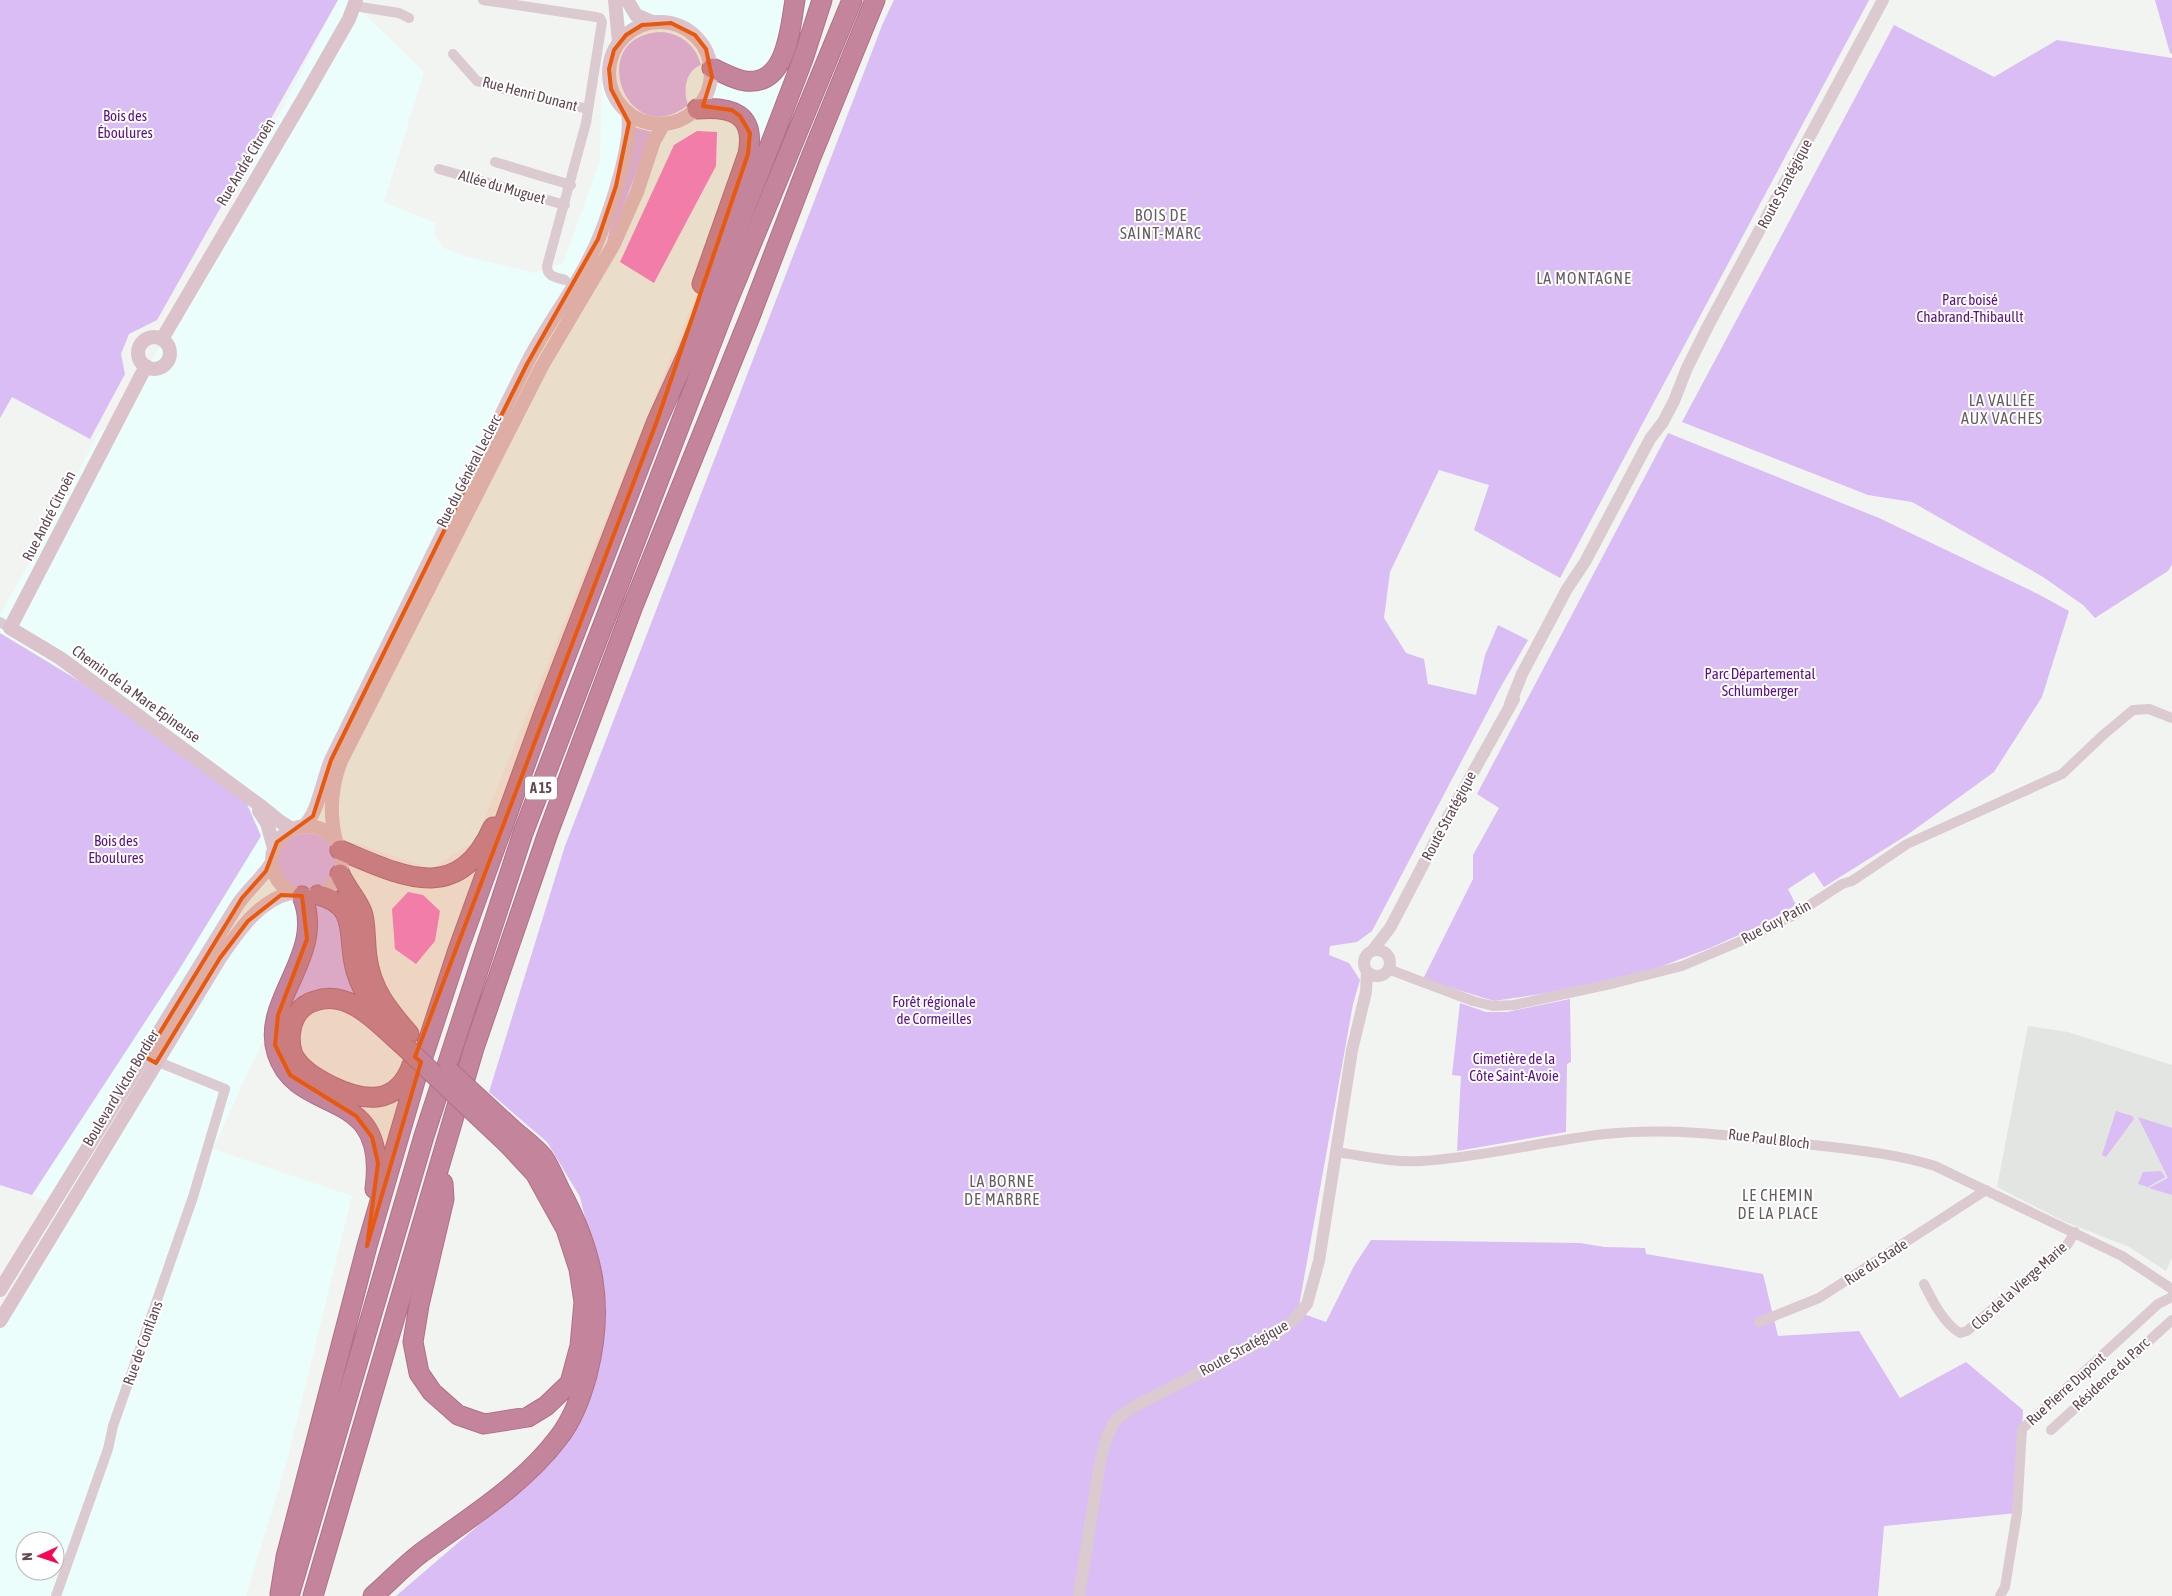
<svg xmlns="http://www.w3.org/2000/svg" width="2172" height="1596" font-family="'Asap Condensed',sans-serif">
  <rect width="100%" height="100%" fill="#f1f4f1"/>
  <!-- commercial -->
  <path fill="#ebfefb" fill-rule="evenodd" d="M338 0H350L424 72 384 202 436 223 434 233 442 247 461 255 534 273 563 263 600 161 602 74 611 39 617 0H819L705 273 476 840 431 869 354 842 213 1149 352 1196 287 1461 246 1596H0V1307L59 1208 32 1195 177 973 56 666 0 633V615L52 522 97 435 128 407ZM25 1541H55V1571H25Z"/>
  <!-- education -->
  <path fill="#e3e5e3" d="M2028 1026 2068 1032 2172 1065V1258L2166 1271 2129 1247 2063 1221 1997 1187Z"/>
  <!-- green -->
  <path fill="#d9bdf4" d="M0 0H338L157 320 129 334 121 354 125 374 90 439 12 397 0 418Z
    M894 0H1869L1560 578 1474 530 1489 485 1439 470 1390 572 1384 618 1406 653 1424 659 1428 684 1476 695 1485 655 1498 625 1528 640 1499 690 1372 931 1357 942 1330 946 1329 955 1349 963 1360 980 1353 1004 1298 1312 1326 1322 1354 1266 1371 1240 1580 1243 1604 1247 1645 1248 1646 1254 1763 1274 1778 1336 1859 1331 1900 1398 1966 1362 2023 1410 2017 1513 1884 1526 1878 1596H396L509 1499 579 1420 599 1275 580 1197 547 1142 489 1092 565 846 883 23Z
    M2155 0H2172V54L2170 53Z
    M1894 25 1994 77 2057 40 2172 58V564L2168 571 2095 618 2083 605 2043 577 1912 502 1868 495 1682 422Z
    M662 32C682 34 696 46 701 65 685 71 683 90 688 105 626 154 583 34 662 32Z
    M634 127 652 132 609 243 607 242Z
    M1668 433 1879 518 2038 594 2069 611 2042 697 1994 772 1907 835 1824 887 1814 872 1788 889 1796 905 1770 921 1710 948 1649 971 1547 993 1494 1001 1423 979 1473 879V855L1499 808 1477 794Z
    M0 633 81 682 222 785 247 804 261 836 177 973 32 1195 0 1185Z
    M278 862a29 29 0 1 1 58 0a29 29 0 1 1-58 0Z
    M323 903 338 909 360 1000 352 996 283 1018 312 914 315 906Z
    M1570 999 1571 1062 1567 1064 1566 1132 1457 1151 1461 1076 1452 1075 1460 1003 1486 1012H1507Z
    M2116 1111 2132 1116 2134 1119 2106 1157 2102 1155Z
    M2138 1117 2172 1128V1195L2149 1188 2168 1178Z
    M2161 1171 2165 1177 2148 1187 2138 1184 2143 1172Z"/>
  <!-- water -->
  <path fill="#f586d0" d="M697 131 717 132 716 166 654 283 620 262 674 145Z
    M408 892 423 895 440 911 435 941 416 964 395 949 392 909Z"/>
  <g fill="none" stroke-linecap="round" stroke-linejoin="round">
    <defs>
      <path id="motorway" d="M712 68C722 72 733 79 745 81 787 86 790 29 795 0
        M697 109C732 106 756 114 748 154L702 284
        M340 850C402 876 458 906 493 827
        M340 874C346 889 360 902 363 915 366 928 365 943 367 957 371 990 389 1011 409 1034
        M318 895C361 905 346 939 356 971 361 989 371 1004 382 1018
        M302 896C327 955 260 1000 277 1053 298 1119 389 1082 375 1189
        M405 1047C380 1026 350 988 315 1001 307 1003 301 1008 297 1014 290 1025 288 1042 293 1055 301 1070 316 1078 331 1086 364 1102 397 1106 412 1065
        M443 1183 444 1199 419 1305 413 1342 419 1373 432 1392 458 1415 484 1424 528 1417 546 1406 570 1383 580 1346 584 1302 579 1269 566 1229 535 1173 508 1144
        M280 1594 286 1557 367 1246 415 1081 458 950 545 710 657 421 687 355 772 140 803 59 822 0
        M289 1596 424 1136 523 833 726 305 852 0
        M313 1596 474 1048 548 833 633 606 751 314 811 157 875 0
        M373 1596C389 1582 404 1566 421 1553 470 1517 522 1486 559 1437 573 1419 581 1397 587 1375 605 1306 594 1253 560 1190 555 1180 550 1167 543 1157 535 1147 522 1138 512 1129"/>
    </defs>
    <!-- motorway casing -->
    <use href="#motorway" stroke="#b07086" stroke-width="21"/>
    <!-- minor -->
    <path stroke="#dccad1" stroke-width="10" d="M483 0 596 17 600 18 602 22 586 123 547 266C547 277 556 277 565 280
      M354 6 399 13 409 18
      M453 54 477 81 507 90 588 109
      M495 162 571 185
      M439 169 565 205
      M0 622 10 628
      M1388 969 1473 1001 1493 1006 1514 1005 1615 983 1682 966 1748 938 1796 914 1842 884 1852 881 1907 844 2062 774 2102 736 2133 710 2149 709 2172 718
      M1336 1152C1364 1156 1394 1163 1422 1161 1484 1157 1544 1141 1605 1134 1672 1127 1738 1136 1805 1144 1848 1149 1893 1153 1935 1166L2122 1256 2172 1289
      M1924 1284C1932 1300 1944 1324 1960 1333L1967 1331 2067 1245 2075 1232
      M1759 1322 1819 1298 1986 1190
      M2051 1430 2172 1320
      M56 1596 108 1449 113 1426 193 1197 225 1089 151 1059
      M2000 1596 2005 1587 2017 1513 2022 1429 2158 1304 2172 1297"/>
    <!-- tertiary -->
    <path stroke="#dccad1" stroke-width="12" d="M1510 704 1522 674 1567 589 1585 562 1650 439 1663 422 1674 401 1687 368 1708 326 1883 0
      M1364 963a13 13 0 1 1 26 0a13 13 0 1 1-26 0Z
      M1372 951 1390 928 1447 819 1514 699
      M1079 1596 1100 1462 1107 1437 1113 1424 1120 1416 1137 1405 1274 1335 1292 1322 1307 1304 1319 1261 1352 1050 1366 992 1367 971"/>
    <!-- secondary -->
    <path stroke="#dcc2cb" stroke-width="14" d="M615 0 619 42
      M627 0 636 15 652 22
      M609 73a51 51 0 1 1 102 0a51 51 0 1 1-102 0Z
      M138 353a16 16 0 1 1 32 0a16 16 0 1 1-32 0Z
      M162 339 305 96 349 19 356 0
      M146 366 10 628 60 658 262 807 279 821 292 829
      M259 811 267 823 274 848
      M272 861a35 35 0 1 1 70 0a35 35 0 1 1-70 0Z
      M304 826C319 811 322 781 331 760 396 627 461 494 527 363 549 320 581 282 599 238 611 208 633 144 628 113
      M336 841C329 814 331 787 341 761L542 366 614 244 637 192 654 141 663 125
      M0 1290 236 907C246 891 262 879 272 862
      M0 1321 220 958C238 932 259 900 291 893"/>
    <!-- motorway -->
    <use href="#motorway" stroke="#c4859c" stroke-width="19"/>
    <defs>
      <path id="motorway-bridge" d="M405 1047 508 1144
        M449 1071 512 1129"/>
    </defs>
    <!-- motorway-bridge casing -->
    <use href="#motorway-bridge" stroke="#b07086" stroke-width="21" stroke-linecap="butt"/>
    <!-- motorway-bridge -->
    <use href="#motorway-bridge" stroke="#c4859c" stroke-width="19"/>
  </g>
  <!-- marked area -->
  <path fill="#e8590c" fill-opacity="0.2" stroke="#e8590c" stroke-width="4" stroke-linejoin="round" d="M671 23 695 35 706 49 712 77 703 106 732 110 740 116 750 133 748 154 657 421 415 1057 421 1062 367 1246 378 1163 372 1137 356 1116 290 1075 275 1045 278 1015 307 939 302 896 281 895 248 921 220 958 156 1063 145 1057 242 898 266 871 277 842 313 816 331 760 471 476 527 364 598 239 616 186 629 123 611 89 609 69 614 50 626 35 642 25Z"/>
  <g text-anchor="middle" stroke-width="4" stroke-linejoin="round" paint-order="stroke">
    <!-- shield labels -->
    <rect fill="#fff" stroke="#907e85" stroke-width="1" x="525" y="776.5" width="32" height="23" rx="4"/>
    <g font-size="14" font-weight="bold" fill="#614751">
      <text x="541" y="793">A 15</text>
    </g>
    <!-- street labels -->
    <g font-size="15" fill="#614751" stroke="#fff">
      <text transform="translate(530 94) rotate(15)" y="5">Rue Henri Dunant</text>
      <text transform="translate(246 162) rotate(-59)" y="5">Rue André Citroën</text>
      <text transform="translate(1785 184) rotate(-62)" y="5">Route Stratégique</text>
      <text transform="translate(502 187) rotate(16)" y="5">Allée du Muguet</text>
      <text transform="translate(469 471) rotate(-63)" y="5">Rue du Général Leclerc</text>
      <text transform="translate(49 516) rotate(-63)" y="5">Rue André Citroën</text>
      <text transform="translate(136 694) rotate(36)" y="5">Chemin de la Mare Epineuse</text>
      <text transform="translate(1449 816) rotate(-62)" y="5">Route Stratégique</text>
      <text transform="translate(1776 922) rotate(-28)" y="5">Rue Guy Patin</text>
      <text transform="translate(121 1088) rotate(-59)" y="5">Boulevard Victor Bordier</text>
      <text transform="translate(1769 1139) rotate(7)" y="5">Rue Paul Bloch</text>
      <text transform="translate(1876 1262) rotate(-33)" y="5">Rue du Stade</text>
      <text transform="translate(2019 1286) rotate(-42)" y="5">Clos de la Vierge Marie</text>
      <text transform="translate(143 1343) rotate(-70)" y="5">Rue de Conflans</text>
      <text transform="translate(1244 1348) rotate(-29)" y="5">Route Stratégique</text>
      <text transform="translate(2111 1374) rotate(-43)" y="5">Résidence du Parc</text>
      <text transform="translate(2066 1389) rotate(-42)" y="5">Rue Pierre Dupont</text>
    </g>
    <!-- park labels -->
    <g font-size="15" fill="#5d0e8c" stroke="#fff">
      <text x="125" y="121">Bois des<tspan x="125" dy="17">Éboulures</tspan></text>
      <text x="1970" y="305">Parc boisé<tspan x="1970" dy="17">Chabrand-Thibaullt</tspan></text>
      <text x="1760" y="679">Parc Départemental<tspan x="1760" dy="17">Schlumberger</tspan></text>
      <text x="116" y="846">Bois des<tspan x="116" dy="17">Eboulures</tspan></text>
      <text x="934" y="1007">Forêt régionale<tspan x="934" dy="17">de Cormeilles</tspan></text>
      <text x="1514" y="1064">Cimetière de la<tspan x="1514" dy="17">Côte Saint-Avoie</tspan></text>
    </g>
    <!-- neighbourhood labels -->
    <g font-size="16" letter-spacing="1" fill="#675d60" stroke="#fff">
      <text x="1161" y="221">BOIS DE<tspan x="1161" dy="18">SAINT-MARC</tspan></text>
      <text x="1584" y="284">LA MONTAGNE</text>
      <text x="2002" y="406">LA VALLÉE<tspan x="2002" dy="18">AUX VACHES</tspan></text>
      <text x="1002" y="1187">LA BORNE<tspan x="1002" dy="18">DE MARBRE</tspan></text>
      <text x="1778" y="1201">LE CHEMIN<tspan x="1778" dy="18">DE LA PLACE</tspan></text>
    </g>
  </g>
  <!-- north arrow -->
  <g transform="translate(40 1556) rotate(267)"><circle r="24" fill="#ffffff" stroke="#c0b5b9"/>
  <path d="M0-4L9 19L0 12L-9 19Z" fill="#f80752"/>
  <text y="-8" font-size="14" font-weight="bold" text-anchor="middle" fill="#614751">N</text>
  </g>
</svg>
